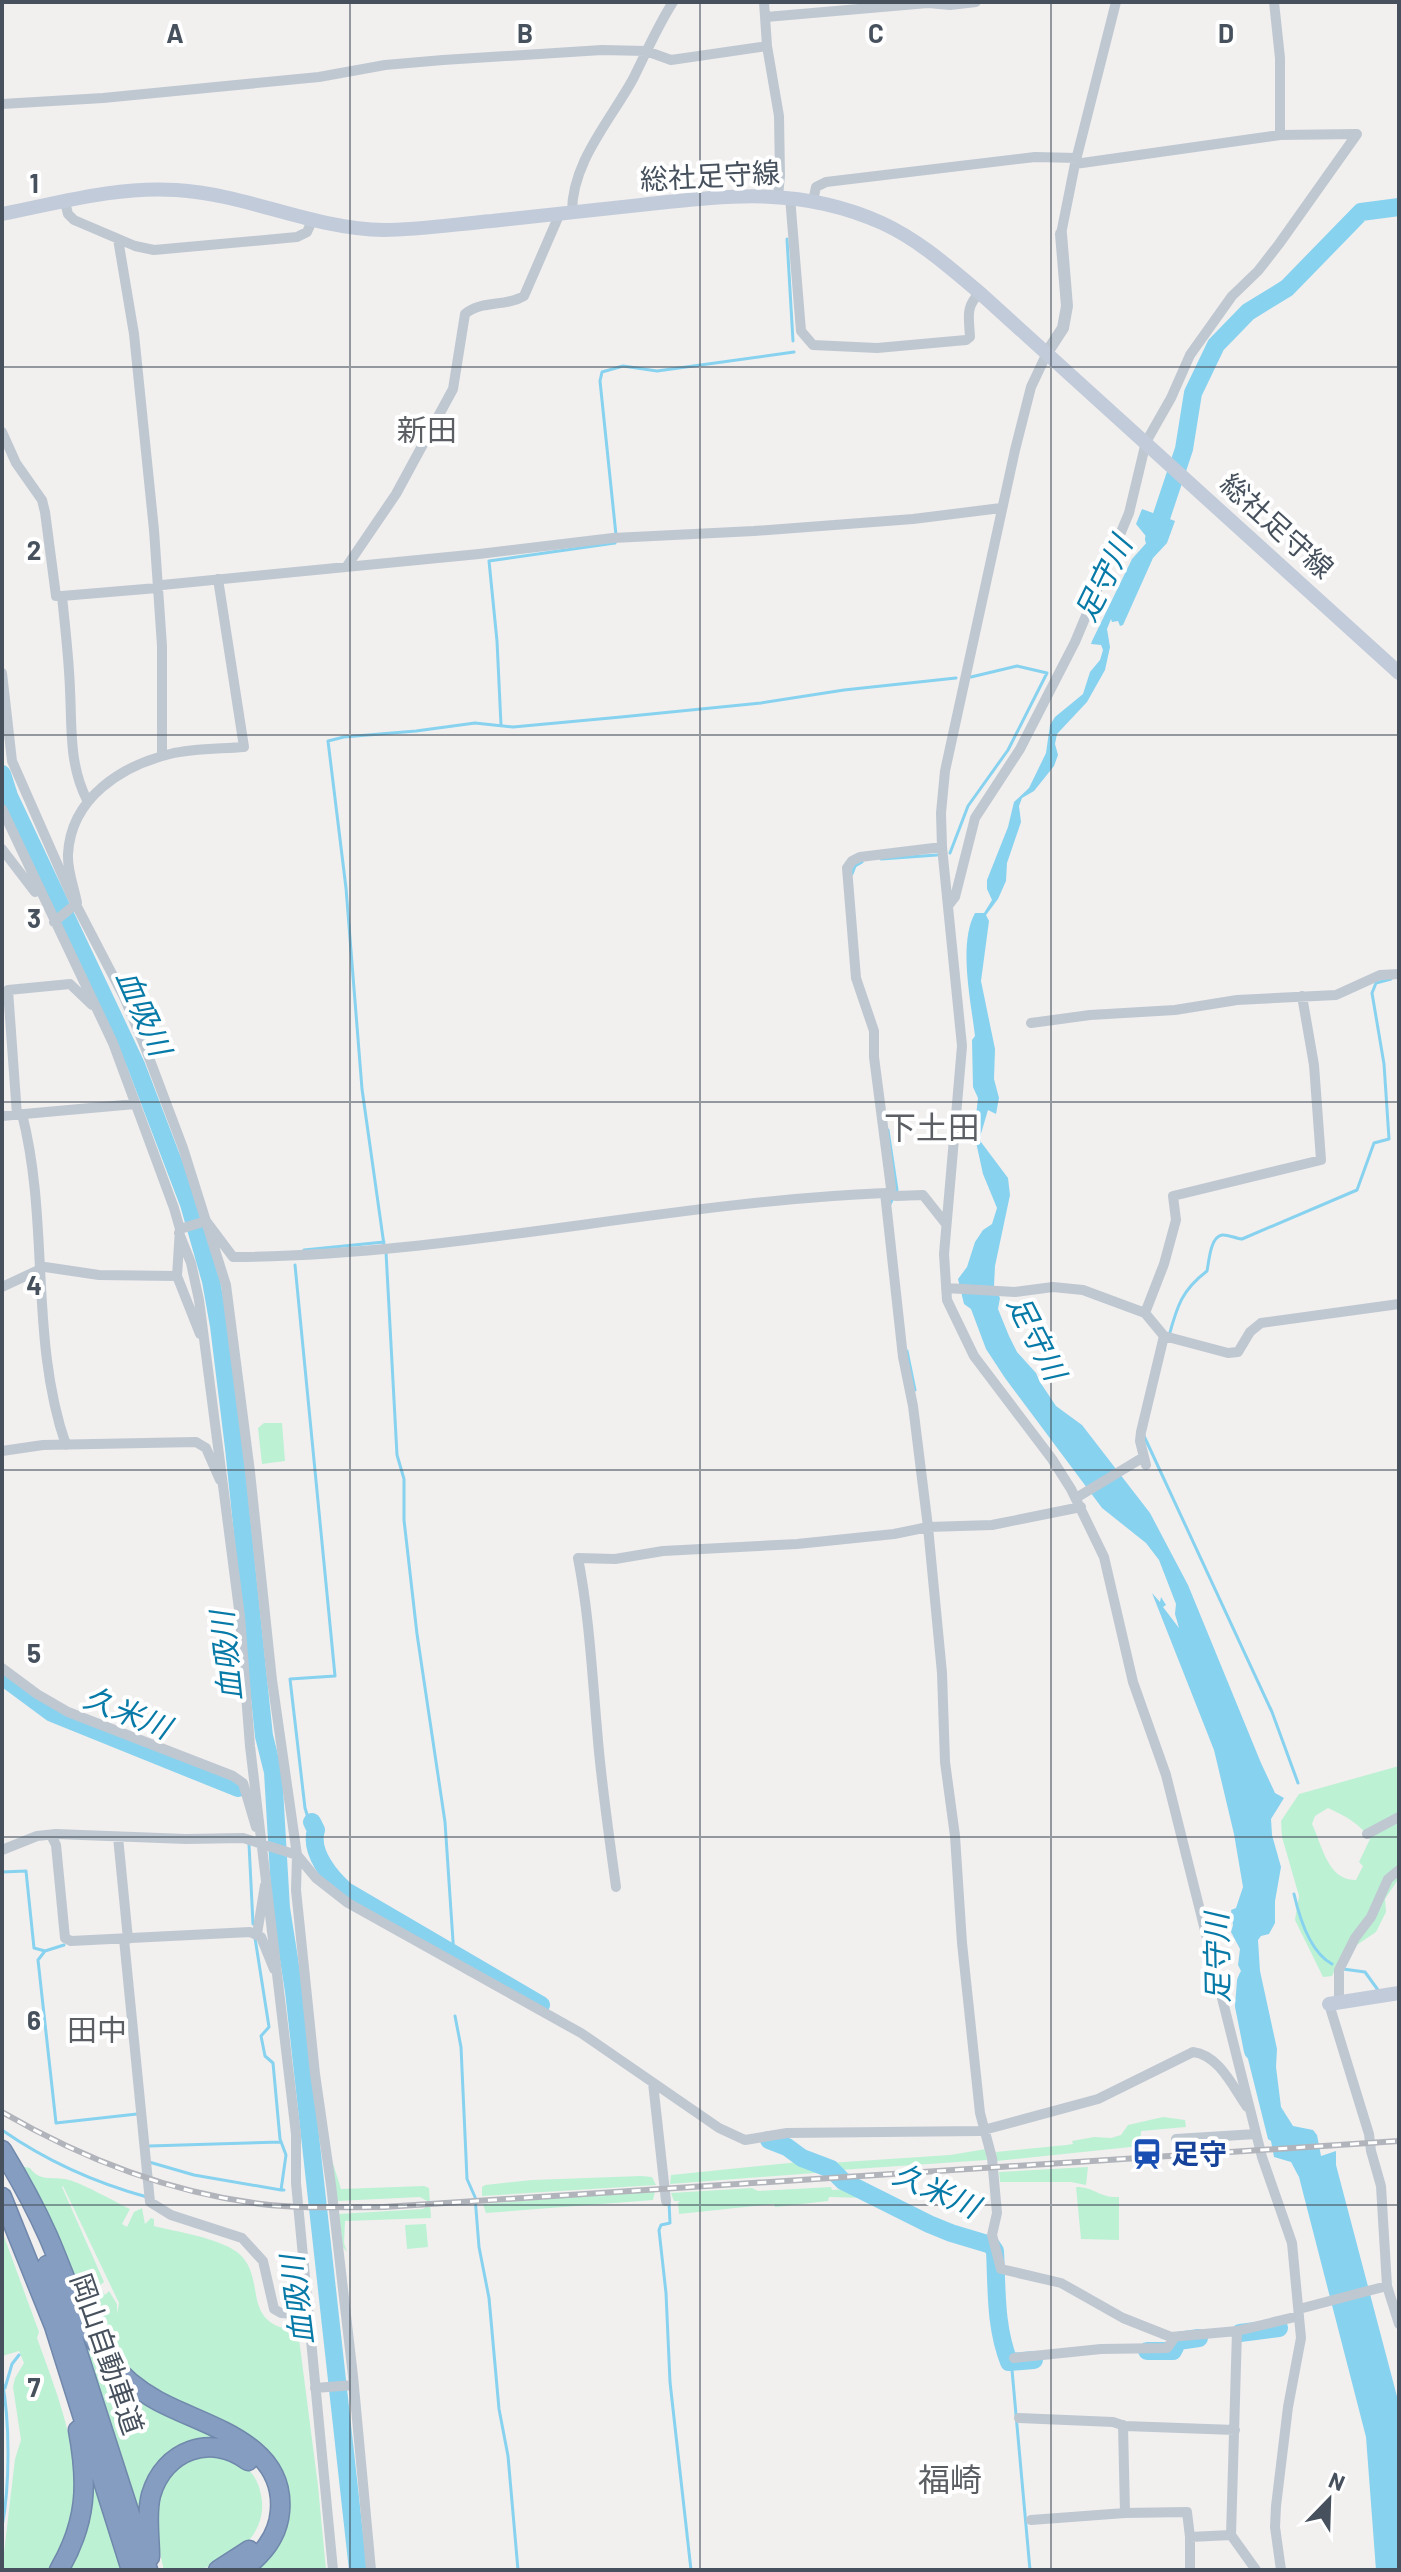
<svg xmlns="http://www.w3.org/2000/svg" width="1401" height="2572" font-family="Barlow,'Noto Sans JP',sans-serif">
  <rect width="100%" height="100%" fill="#f2efef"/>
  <!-- green -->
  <path fill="#bcf1d4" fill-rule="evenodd" d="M264 1423H282L285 1461 262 1464 258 1428Z
    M1399 1766V1878L1385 1899 1386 1912 1376 1932 1342 1955 1332 1976 1323 1977 1295 1920 1299 1896 1282 1837 1281 1821 1299 1794ZM1328 1808C1345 1816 1359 1823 1370 1839L1359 1862 1363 1866 1356 1880C1328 1881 1322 1845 1312 1824L1315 1816Z
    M1163 2117 1185 2120 1186 2127 1141 2131 1140 2146 997 2161 996 2152 1066 2145 1073 2144 1072 2141 1094 2137 1111 2138 1121 2135 1128 2125Z
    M986 2149 987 2160 840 2170 829 2163 950 2155Z
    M331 2157 341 2189 424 2186 429 2188 431 2218 345 2221 344 2243 347 2252 343 2247 339 2214 423 2209 427 2206V2201L420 2197 337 2201Z
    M799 2162 823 2168 828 2172 670 2184 671 2175Z
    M20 2166 30 2168C39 2181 51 2177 65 2179 81 2182 113 2201 130 2209L122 2224 127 2227 134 2212 142 2208 145 2224 151 2218 154 2219V2226C178 2232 218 2238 237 2252 264 2273 246 2310 275 2325 282 2329 290 2328 298 2331L318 2486 326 2570H255L281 2540 266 2450 246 2434 160 2393 125 2367 102 2336ZM63 2186 119 2303 117 2314V2304L109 2291 105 2295 99 2286 104 2282 62 2187Z
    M1088 2167 1086 2185 1071 2182H1000L999 2172Z
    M641 2176 652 2177 656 2185 482 2196V2187L485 2185 532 2180Z
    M831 2187 832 2190 847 2189 867 2198 829 2197 828 2201 775 2207 774 2204 679 2214 678 2202 681 2201H674L671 2193 752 2188 758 2191Z
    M1076 2187C1095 2187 1099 2198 1119 2197V2240L1081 2239Z
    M655 2191 653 2200 486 2213 483 2204Z
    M426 2224 428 2247 407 2249 405 2225Z
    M2 2231 39 2332 37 2338C58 2397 91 2474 67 2537 63 2548 56 2559 50 2570H2L15 2459 21 2440 13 2387 15 2378 24 2363 19 2351 2 2356Z
    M78 2323 95 2350 231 2443 182 2446 144 2526Z
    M206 2453C217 2456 232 2457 242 2464 252 2471 259 2482 261 2495 269 2532 235 2561 201 2569 190 2572 176 2570 164 2570 156 2540 149 2496 172 2471 179 2463 196 2458 206 2453Z
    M89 2465 122 2570H66Z"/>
  <!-- water -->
  <path fill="#87d2ef" d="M1142 509 1175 521 1167 543 1153 558 1123 625 1120 626 1118 621 1112 622 1111 619 1107 629 1110 647 1105 670 1087 702 1057 734 1055 744 1058 755 1054 766 1034 791 1022 798 1019 806 1021 822 1007 863 1006 881 998 899 986 915 989 921 981 981 995 1049 994 1079 999 1098 996 1114 988 1110 980 1137 981 1142 1008 1178 1010 1195 995 1266 994 1286 1000 1298 998 1309 1009 1336 1017 1352 1036 1373 1040 1382 1056 1406 1082 1425 1150 1513 1188 1585 1261 1763 1275 1793 1284 1798 1271 1819 1272 1835 1281 1867 1275 1901V1923L1269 1934 1261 1936 1258 1940 1260 1971 1277 2049 1276 2067 1281 2107 1293 2126 1313 2130 1317 2135 1321 2156 1336 2151V2165L1399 2404V2570H1376L1366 2437 1299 2177 1291 2162 1274 2157 1271 2141 1268 2139 1242 2035 1243 2027 1250 2028 1252 2025C1250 2005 1229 1990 1241 1971L1238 1965 1240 1949 1231 1932 1233 1925 1231 1910 1236 1908 1243 1887 1234 1834 1214 1750 1152 1593 1160 1602 1161 1597 1166 1605 1163 1607 1179 1628 1175 1614 1176 1604 1159 1560 1146 1543 1102 1508 1005 1378 986 1349 971 1309 964 1304 958 1279 967 1267 975 1242 983 1230 992 1224 997 1208 983 1174 974 1133 978 1098 973 1087 972 1040 975 1036C971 1001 958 944 975 913H984L992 900 987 889V880L1008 827 1014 802 1029 788 1046 753 1050 725 1055 717 1083 694 1090 672 1100 660 1103 650 1101 645 1091 644 1092 641 1132 559 1149 540 1136 524Z"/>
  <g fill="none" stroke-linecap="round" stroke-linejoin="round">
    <!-- stream -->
    <path stroke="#87d2ef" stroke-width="3" d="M787 239 793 341
      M616 535 600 381 602 372 623 366 657 371 794 352
      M501 725 497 641 489 561 615 543
      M950 853 968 806 1008 750 1047 673 1017 666 971 677
      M881 859 937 855
      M852 874 855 866 862 862
      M888 1130 897 1190 890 1204
      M384 1245 362 1089 346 888 328 741 344 737 416 731 475 723 513 727 621 717 761 703 844 690 956 678
      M304 1250 384 1242
      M386 1252 397 1455 404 1479V1520L417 1634 445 1822 454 1956
      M295 1265 335 1676 290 1679 305 1808 314 1837
      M1169 1336C1177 1306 1182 1290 1207 1271 1209 1262 1210 1237 1222 1235 1227 1234 1237 1239 1242 1239L1357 1190 1374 1143 1389 1139 1384 1064 1372 993 1376 983 1391 979
      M907 1351 915 1390
      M1144 1436 1272 1712 1298 1783
      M249 1844 253 1924
      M2 1872 26 1871 34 1948 45 1951 64 1945
      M1294 1894C1299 1916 1310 1952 1332 1964
      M255 1938 269 2027 261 2036 265 2056 273 2063 280 2139 286 2155 281 2190H284
      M45 1951 38 1960 56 2123 137 2114
      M1343 1969 1365 1972 1378 1990
      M455 2016 461 2047 467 2179 475 2197 479 2247 489 2298 499 2409 508 2456 518 2570
      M2 2130C45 2160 96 2183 147 2197
      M149 2146 281 2142
      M149 2162 194 2175 281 2190
      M314 2190H317
      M669 2202 670 2223 661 2225 659 2230 666 2293 670 2382 691 2570
      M1009 2362 1012 2370 1030 2570
      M2 2380C10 2421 10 2486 2 2527
      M5 2388 12 2364 19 2355"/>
    <!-- river -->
    <path stroke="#87d2ef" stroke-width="18" d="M1154 539 1184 449 1193 393 1216 345 1248 312 1287 288 1361 212 1399 207
      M2 774 9 796 136 1065 189 1204 211 1281 219 1326 234 1448 264 1736 273 1772 281 1908 294 1991 358 2570
      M2 1676 52 1713 238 1788
      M312 1822 316 1830C309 1852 331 1878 346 1891L541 2005
      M1246 1981 1244 2006 1253 2051
      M769 2140 787 2147 802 2158 831 2169 843 2181 929 2224 951 2233 991 2245 995 2251C997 2290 995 2326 1009 2362L1034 2360
      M1240 2333 1279 2328
      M1147 2351H1173L1178 2341 1199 2338"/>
    <defs>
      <path id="motorway" d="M2 2150C19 2178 35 2207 48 2236 66 2277 79 2322 107 2358 120 2375 138 2390 158 2401 204 2426 286 2442 280 2511 278 2537 262 2555 242 2570
        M2 2197 54 2326 131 2570
        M47 2265 66 2316 148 2570
        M150 2557C150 2537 146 2514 151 2495 164 2450 211 2433 248 2461
        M59 2570C87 2522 88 2484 78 2430
        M218 2570 249 2550"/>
    </defs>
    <!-- motorway casing -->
    <use href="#motorway" stroke="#7088ab" stroke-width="21"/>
    <!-- minor -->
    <path stroke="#bfc8d1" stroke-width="10" d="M764 2 767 46 779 116 780 176 778 196
      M1274 2 1280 58V135
      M766 17 928 3 950 5 976 2
      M2 104 103 98 319 77 385 65 443 60 602 50 646 51 671 60 767 46
      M790 197 801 331 813 345 877 348 966 340 970 337C969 318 965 306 980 293
      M813 201 816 187 826 182 1035 157 1077 158
      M65 202 68 214 74 220 135 246 154 250 297 237 307 232 312 221
      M572 212C572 162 610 121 633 79 646 53 657 27 673 2
      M1061 234 1075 164 1116 2
      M118 239 134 334 154 530 162 646V756
      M1048 351 1031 387 1015 450 945 771 941 813 942 847 962 1046 944 1254 947 1300 974 1356 1052 1459 1071 1489 1104 1557 1133 1682 1166 1775 1262 2157 1292 2243 1301 2338 1288 2407 1276 2506 1275 2527 1281 2570
      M2 432 16 463 42 500 45 512 56 596H62C65 627 69 658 70 690 72 728 69 765 87 800
      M347 566 396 494 453 389 465 314C481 300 506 307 524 296L560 213
      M62 596 157 588 162 585 479 554 613 538 754 531 913 519 1001 508
      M2 673 12 761 71 895 124 997 145 1047 183 1148 226 1285 250 1472 272 1680 297 1855 296 1890 315 2074 331 2185 353 2376 371 2570
      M2 809 113 1043 174 1208 180 1229 177 1276 200 1334
      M2 849 35 892
      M948 906 955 897 975 818 1020 749 1075 642 1129 513 1146 442 1171 398 1190 355 1232 296 1258 271 1279 244 1357 134 1280 135 1075 164
      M54 922 77 903C74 887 67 870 68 854 71 798 121 766 170 754 193 748 220 749 244 747L218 579
      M1031 1023 1090 1015 1175 1010 1237 1000 1336 995 1380 975 1399 974
      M22 1114C50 1223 29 1339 66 1445
      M17 1115 8 990 70 984 92 1005
      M2 1116 135 1104
      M885 1193 903 1357 913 1406 928 1527 942 1673 945 1762 955 1836 962 1943 980 2113 992 2158 997 2213 992 2235 1001 2269 1061 2283 1123 2318 1171 2337 1237 2331 1299 2316
      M889 1194 891 1188 874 1057V1031L856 978 847 868 852 861 860 857 942 847
      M180 1229 206 1221 233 1257C452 1256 666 1202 885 1193L896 1196 923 1195 946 1224
      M179 1233 191 1263 199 1300 240 1617 250 1746 296 2134V2183L333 2570
      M2 1287 45 1267 99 1275 177 1276
      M946 1288 1015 1292 1053 1287 1083 1290 1145 1313 1164 1336 1228 1353 1238 1352 1250 1332 1261 1323 1399 1304
      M1145 1313 1164 1264 1176 1220 1173 1196 1321 1160 1314 1065 1302 996
      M2 1451 43 1445 196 1442 206 1448 220 1480
      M1146 1465 1140 1441 1141 1432 1164 1336
      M1076 1498 1142 1458
      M2 1668 37 1694 68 1712 233 1776 243 1783 256 1827
      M1367 1834 1399 1817
      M51 1835 56 1845 65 1938 71 1941 250 1932 261 1937 274 1969
      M118 1837 128 1939
      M2 1850 37 1836 56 1834 186 1839 243 1838 297 1855 316 1878 348 1903 581 2033 719 2128 745 2140 787 2133 980 2131 1098 2099 1193 2052C1219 2055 1233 2087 1247 2107
      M616 1887C609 1835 601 1782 597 1729 592 1672 589 1614 578 1558L615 1559 663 1551 797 1544 894 1534 928 1527 992 1525 1081 1507
      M257 1934 265 1885
      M124 1939 150 2202 171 2215 242 2238 263 2261 274 2309 281 2313 308 2315
      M1339 2001V1970L1355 1938 1371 1917 1388 1879 1399 1870
      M1329 2004 1369 2134 1371 2151 1381 2186 1387 2286 1399 2324
      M653 2083 666 2201
      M1176 2139 1256 2134
      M1299 2309 1387 2286
      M1237 2331 1231 2535 1256 2570
      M1014 2358 1101 2349 1167 2348 1175 2337
      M315 2388 354 2385
      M1019 2418 1113 2422 1125 2426 1235 2430
      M1123 2425 1125 2513
      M1031 2520 1125 2513 1187 2512 1190 2537V2570
      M1190 2537 1231 2535"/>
    <!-- tertiary -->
    <path stroke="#bfc8d1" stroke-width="12" d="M1048 351 1063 328 1067 306 1061 234"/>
    <!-- secondary -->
    <path stroke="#c1cbd9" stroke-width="14" d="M2 214C59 203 116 186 176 190 247 194 312 229 384 230 420 230 456 224 492 221 545 215 597 210 649 204 732 195 803 187 882 223 919 240 949 267 980 293L1399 673
      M1329 2004 1399 1993"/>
    <!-- motorway -->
    <use href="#motorway" stroke="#859dc0" stroke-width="18"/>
    <defs>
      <path id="rail" d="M2 2112C83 2159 167 2192 261 2204 301 2209 343 2207 384 2207L1399 2141"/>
    </defs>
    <!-- rail casing -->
    <use href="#rail" stroke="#b1b4ba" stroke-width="6"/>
    <!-- rail -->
    <use href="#rail" stroke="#fff" stroke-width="3" stroke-dasharray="9" stroke-linecap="butt"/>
  </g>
  <!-- grid -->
  <path fill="none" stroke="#46515d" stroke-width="2" stroke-opacity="0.55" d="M350 2V2570M700 2V2570M1051 2V2570M2 367H1399M2 735H1399M2 1102H1399M2 1470H1399M2 1837H1399M2 2205H1399"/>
  <!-- icons -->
  <defs>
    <symbol id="station-bare" viewBox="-9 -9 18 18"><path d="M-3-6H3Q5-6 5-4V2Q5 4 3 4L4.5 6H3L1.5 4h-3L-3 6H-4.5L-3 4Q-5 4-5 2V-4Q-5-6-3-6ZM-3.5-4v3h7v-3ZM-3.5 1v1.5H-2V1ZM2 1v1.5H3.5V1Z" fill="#1a4fb4" stroke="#fff" stroke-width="2.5" paint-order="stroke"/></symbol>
  </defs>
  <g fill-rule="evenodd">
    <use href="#station-bare" x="1125" y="2132" width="44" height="44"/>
  </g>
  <g text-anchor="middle" stroke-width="8" stroke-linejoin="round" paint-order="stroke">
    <!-- street labels -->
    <g font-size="28" fill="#46515d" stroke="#fff">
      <text transform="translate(710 176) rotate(-3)" y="10">総社足守線</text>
      <text transform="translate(1277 526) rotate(42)" y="10">総社足守線</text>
      <text transform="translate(107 2354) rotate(71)" y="10">岡山自動車道</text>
    </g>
    <!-- transit labels -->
    <g font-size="28" font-weight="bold" fill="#164399" stroke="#fff" text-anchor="start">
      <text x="1171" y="2164">足守</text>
    </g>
    <!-- neighbourhood labels -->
    <g font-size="30" fill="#5b5f64" stroke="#fff">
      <text x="427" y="441">新田</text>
      <text x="97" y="2041">田中</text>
    </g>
    <!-- water labels -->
    <g font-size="30" font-style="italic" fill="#087aa7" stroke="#fff">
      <text transform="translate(1104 579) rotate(-64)" y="10">足守川</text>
      <text transform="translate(143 1013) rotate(66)" y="10">血吸川</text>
      <text transform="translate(1036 1338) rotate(63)" y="10">足守川</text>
      <text transform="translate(227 1656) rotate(-96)" y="10">血吸川</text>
      <text transform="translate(127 1713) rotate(22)" y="10">久米川</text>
      <text transform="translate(1218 1958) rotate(-91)" y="10">足守川</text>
      <text transform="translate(936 2191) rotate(24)" y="10">久米川</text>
      <text transform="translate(298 2300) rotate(-97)" y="10">血吸川</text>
    </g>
    <!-- quarter labels -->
    <g font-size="32" fill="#5b5f64" stroke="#fff">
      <text x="932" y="1139">下土田</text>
      <text x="950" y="2491">福崎</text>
    </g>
  </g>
  <g font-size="26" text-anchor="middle" font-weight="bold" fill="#46515d" stroke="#fff" stroke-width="8" stroke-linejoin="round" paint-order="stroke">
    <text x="175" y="43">A</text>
    <text x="525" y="43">B</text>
    <text x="876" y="43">C</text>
    <text x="1226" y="43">D</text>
    <text x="34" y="193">1</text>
    <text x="34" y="560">2</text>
    <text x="34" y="928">3</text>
    <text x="34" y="1295">4</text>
    <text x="34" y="1663">5</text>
    <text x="34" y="2030">6</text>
    <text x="34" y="2397">7</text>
  </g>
  <!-- border -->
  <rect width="1401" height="2572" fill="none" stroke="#46515d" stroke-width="8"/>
  <!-- north arrow -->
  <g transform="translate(1329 2500) rotate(23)" stroke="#ffffff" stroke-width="6" paint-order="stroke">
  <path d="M0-6L14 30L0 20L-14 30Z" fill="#46515d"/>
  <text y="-12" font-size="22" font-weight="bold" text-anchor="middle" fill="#46515d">N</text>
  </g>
</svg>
